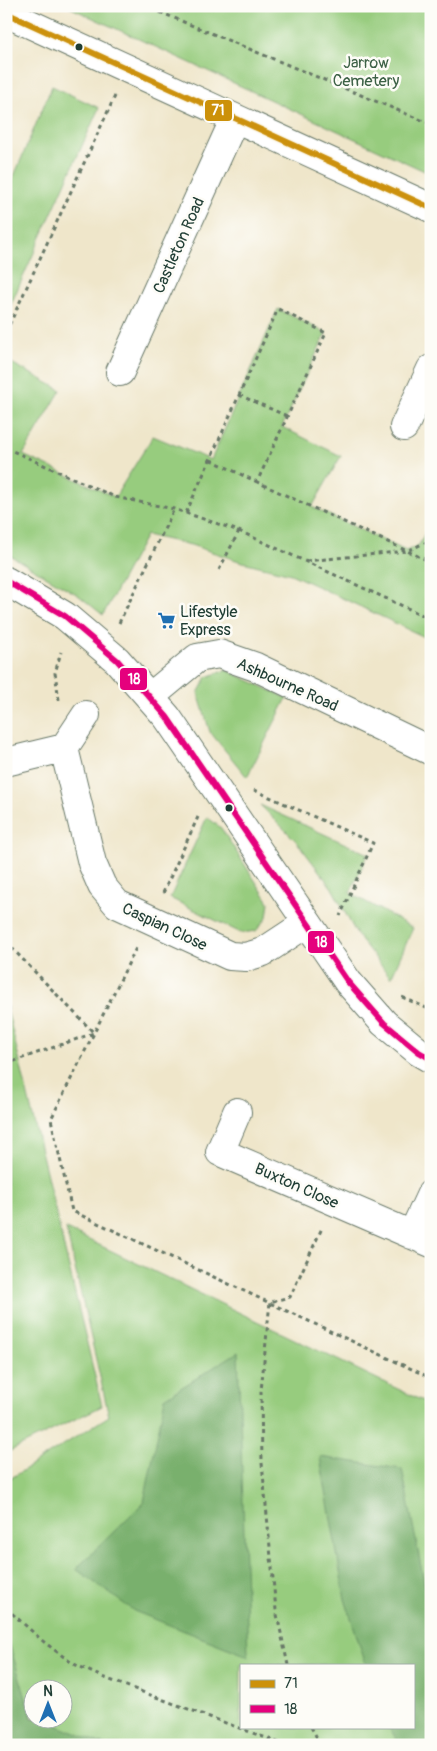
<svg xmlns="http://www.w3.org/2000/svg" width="437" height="1751" font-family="Pangolin,sans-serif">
  <rect width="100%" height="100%" fill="#fdfcf7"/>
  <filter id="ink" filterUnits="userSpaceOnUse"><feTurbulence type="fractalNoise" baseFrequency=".02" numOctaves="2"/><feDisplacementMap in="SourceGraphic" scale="10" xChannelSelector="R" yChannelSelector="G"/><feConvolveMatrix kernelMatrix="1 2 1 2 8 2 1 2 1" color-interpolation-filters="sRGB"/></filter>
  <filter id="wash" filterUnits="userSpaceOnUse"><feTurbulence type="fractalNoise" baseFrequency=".0096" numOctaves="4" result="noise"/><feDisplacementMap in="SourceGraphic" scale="20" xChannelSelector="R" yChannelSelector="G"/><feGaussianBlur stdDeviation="1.12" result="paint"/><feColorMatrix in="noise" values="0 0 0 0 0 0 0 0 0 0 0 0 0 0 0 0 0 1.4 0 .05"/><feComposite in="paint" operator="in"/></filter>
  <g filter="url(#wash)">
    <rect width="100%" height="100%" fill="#efe6ca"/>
    <!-- green -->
    <path fill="#97cc7e" stroke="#5b8459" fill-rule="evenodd" d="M67 6H431V174Z
      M52 86 99 108 6 315V195Z
      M278 309 326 333 282 427 341 456 312 507 406 551 419 545 431 521V640L291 574 239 561 191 545 146 535 103 615 78 595 6 553V438L9 428 6 399V360L61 390 23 455 115 497 153 436 211 460Z
      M226 670 287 698 247 777 210 732 198 693 207 677Z
      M260 805 368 854 350 893 413 928 391 978 357 935 332 888 297 842Z
      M207 817 221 828 269 902 267 917 256 931 241 933 170 898Z
      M6 1004 102 1406 6 1453Z
      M66 1229 431 1405V1745H6V1484L8 1480 109 1416ZM241 1665H413V1727H241ZM32 1688H62V1718H32Z"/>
    <!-- forest -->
    <path fill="#79b06d" stroke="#4c7650" d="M238 1352 248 1656 134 1611 76 1569 144 1502 165 1398Z
      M320 1457 402 1469 431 1618V1745H400L389 1727H413V1665H366L345 1599Z
      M6 1633 32 1718 41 1719 105 1745H6Z"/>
  </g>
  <g filter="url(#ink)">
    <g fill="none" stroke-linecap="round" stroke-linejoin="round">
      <defs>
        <path id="street" d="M6 13 431 208
          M120 372 235 118
          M404 427 431 369
          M6 581 65 616 117 660 167 717 348 982 384 1023 419 1052 431 1059
          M150 697 197 658 219 654 256 667 431 751
          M64 748 92 863 102 886 117 904 230 956 246 957 263 952 307 923
          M6 762 64 748 86 715
          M237 1112 220 1152 431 1243
          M412 1235 431 1194"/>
      </defs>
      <!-- street casing -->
      <use href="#street" stroke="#687868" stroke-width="30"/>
      <!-- path -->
      <path stroke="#687868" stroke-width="3" stroke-dasharray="4 4" stroke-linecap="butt" d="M145 6 431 124
        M6 332 115 96
        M239 395 287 416
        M6 448 115 497 174 509 239 531 431 619
        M211 460 257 482
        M186 513 278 309 326 333 257 482 431 562
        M306 561 407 551 431 540
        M219 570 239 531
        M119 623 174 509
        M59 700 55 673 61 652
        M254 790 373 843 340 916
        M163 893 198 817
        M6 942 94 1033 51 1119 72 1211 431 1378
        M402 997 431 1010
        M6 1064 94 1033 137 946
        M6 1608 44 1642 72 1663 102 1677 285 1745
        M288 1665 276 1610 262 1463 261 1391 270 1302 290 1297 322 1228
        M311 1727 321 1745"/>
      <!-- street -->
      <use href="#street" stroke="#fff" stroke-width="28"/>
      <defs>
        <path id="bus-1" d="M6 13 431 208"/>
        <path id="bus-2" d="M6 581 65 616 117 660 167 717 348 982 384 1023 419 1052 431 1059"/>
      </defs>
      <!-- bus-1 casing -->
      <use href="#bus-1" stroke="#fdfcf7" stroke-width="10"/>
      <!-- bus-2 casing -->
      <use href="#bus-2" stroke="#fdfcf7" stroke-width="10"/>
      <!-- bus-1 -->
      <use href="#bus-1" stroke="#cc910a" stroke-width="6"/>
      <!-- bus-2 -->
      <use href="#bus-2" stroke="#e5007d" stroke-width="6"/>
    </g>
  </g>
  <!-- icons -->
  <defs>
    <symbol id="supermarket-bare" viewBox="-9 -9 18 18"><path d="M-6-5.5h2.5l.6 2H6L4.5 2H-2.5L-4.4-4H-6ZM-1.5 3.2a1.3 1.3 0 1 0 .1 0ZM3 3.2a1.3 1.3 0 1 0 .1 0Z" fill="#1f6fb2" stroke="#fdfcf7" stroke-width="2.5" paint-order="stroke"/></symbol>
  </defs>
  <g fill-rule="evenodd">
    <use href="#supermarket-bare" x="154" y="608" width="25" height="25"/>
  </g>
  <!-- markers -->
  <g fill="#1f3d34" stroke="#fdfcf7" stroke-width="2">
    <circle cx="79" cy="47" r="4.5"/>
    <circle cx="229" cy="808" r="4.5"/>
  </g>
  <g text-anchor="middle" stroke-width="5" stroke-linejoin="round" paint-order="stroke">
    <!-- park labels -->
    <g font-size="16" fill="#3d6146" stroke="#fdfcf7">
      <text x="366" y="68">Jarrow<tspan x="366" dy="18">Cemetery</tspan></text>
    </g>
    <!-- street labels -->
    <g font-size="16" fill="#1f3d34" stroke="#fdfcf7">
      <text transform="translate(178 245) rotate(-66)" y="6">Castleton Road</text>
      <text transform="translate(288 684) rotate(24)" y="6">Ashbourne Road</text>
      <text transform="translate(165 926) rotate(25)" y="6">Caspian Close</text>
      <text transform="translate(297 1185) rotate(24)" y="6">Buxton Close</text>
    </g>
    <!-- poi labels -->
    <g font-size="16" fill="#1f3d34" stroke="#fdfcf7" text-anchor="start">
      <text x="180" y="617">Lifestyle<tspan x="180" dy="18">Express</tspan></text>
    </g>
  </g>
  <g stroke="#fdfcf7" stroke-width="2">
    <rect x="204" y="99" width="29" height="23" rx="5" fill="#cc910a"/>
    <rect x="119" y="667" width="29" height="24" rx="5" fill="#e5007d"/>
    <rect x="307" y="930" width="28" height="24" rx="5" fill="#e5007d"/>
  </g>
  <g font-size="14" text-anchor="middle" font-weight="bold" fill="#fff">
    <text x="218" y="115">71</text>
    <text x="134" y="684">18</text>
    <text x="321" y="947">18</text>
  </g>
  <!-- margin -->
  <rect width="437" height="1751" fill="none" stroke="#fdfcf7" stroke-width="25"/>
  <!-- legend -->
  <rect x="240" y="1664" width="175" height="65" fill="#fdfcf7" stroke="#a4b0a9"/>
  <rect x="250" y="1680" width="25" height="8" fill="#cc910a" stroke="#a4b0a9"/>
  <text x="284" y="1688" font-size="15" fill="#1f3d34">71</text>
  <rect x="250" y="1705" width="25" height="8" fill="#e5007d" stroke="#a4b0a9"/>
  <text x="284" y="1714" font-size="15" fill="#1f3d34">18</text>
  <!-- north arrow -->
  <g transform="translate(48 1704)"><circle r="24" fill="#fdfcf7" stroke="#a4b0a9"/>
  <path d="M0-4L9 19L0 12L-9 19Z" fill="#1f6fb2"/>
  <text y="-8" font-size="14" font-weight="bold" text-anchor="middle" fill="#1f3d34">N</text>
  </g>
</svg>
